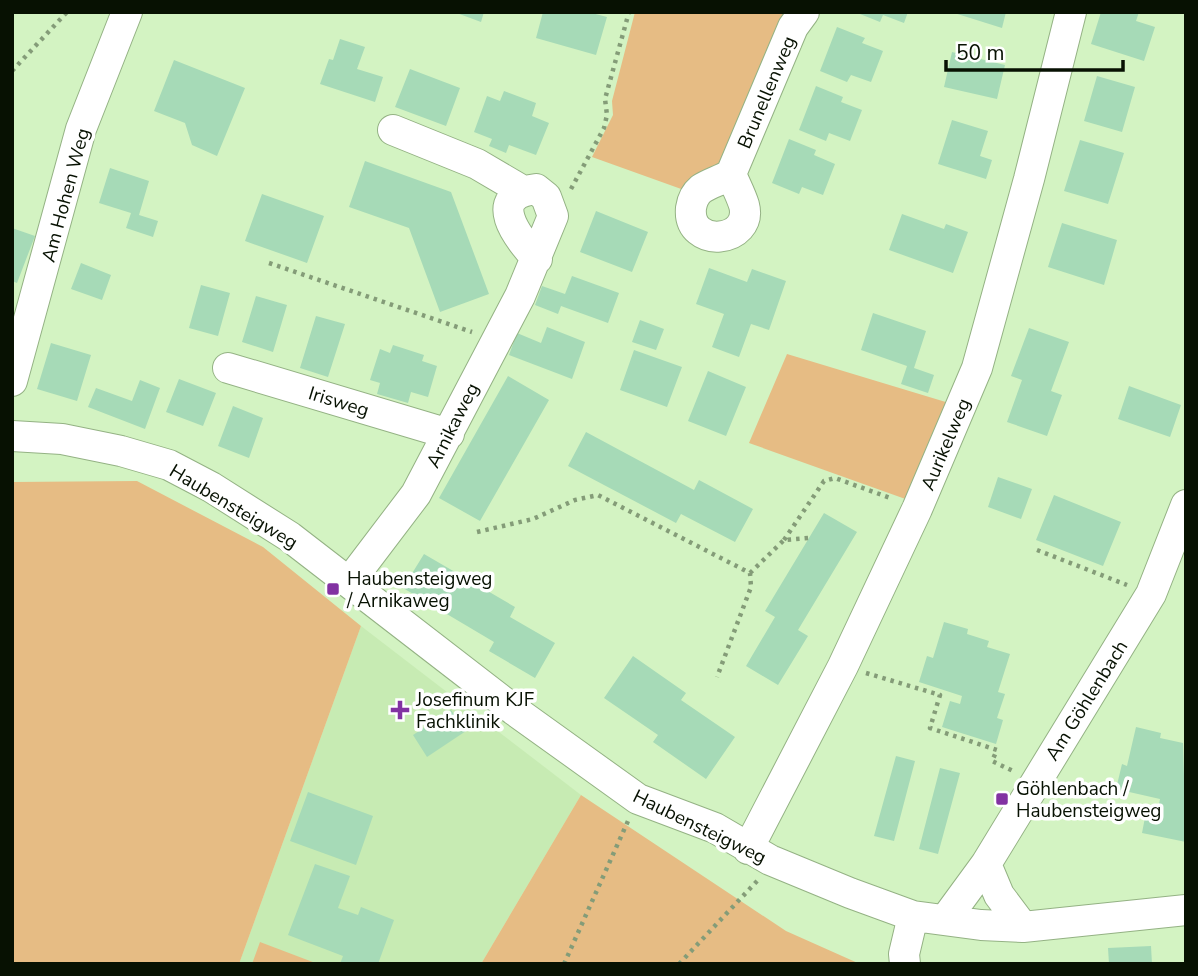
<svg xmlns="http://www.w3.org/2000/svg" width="1198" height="976" font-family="'Nunito Sans',sans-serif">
  <rect width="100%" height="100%" fill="#d3f3c2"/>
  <!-- built -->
  <path fill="#c7ebb3" d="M361 626 581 795 481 964H239Z"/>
  <!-- green -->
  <path fill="#e6bc84" d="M635 12H785L717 169 684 190 592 157 613 115 612 101Z
    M787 354 949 403 911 501 749 443Z
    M137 481 263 547 361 626 239 964H12V482Z
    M581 795 786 931 860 964H481Z
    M260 942 318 964H252Z"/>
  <!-- building -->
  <path fill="#a6dab7" d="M454 12H484L481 22Z
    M543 12H588L607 17 596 55 536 38Z
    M855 12H908L904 23 883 15 880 22Z
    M951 12H1006L1002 28Z
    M1101 12H1139L1136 21 1155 27 1144 61 1091 44Z
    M837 27 865 38 862 43 883 51 871 82 851 75 847 82 820 71Z
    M340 39 365 47 357 69 383 77 375 102 320 84 329 59 333 60Z
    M952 52 1005 65 997 99 944 87Z
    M174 60 245 88 217 156 192 145 185 123 154 111Z
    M410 69 460 88 446 126 395 107Z
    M1097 76 1135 87 1122 132 1084 121Z
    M816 86 843 97 841 102 862 110 850 141 829 133 826 141 799 130Z
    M504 91 536 103 532 116 549 123 536 155 509 145 506 153 489 146 492 139 474 132 487 96 500 101Z
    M952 120 988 131 980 156 992 160 986 179 938 164Z
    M789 139 816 150 814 155 835 164 823 195 802 187 799 194 772 183Z
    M1080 140 1124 153 1108 204 1064 191Z
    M365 161 451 192 489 294 440 312 409 228 349 207Z
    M110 168 149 181 139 215 158 221 153 237 126 228 131 213 99 203Z
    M262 194 324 216 307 263 245 241Z
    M596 211 648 232 632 272 580 252Z
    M902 214 944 229 946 224 968 232 953 273 889 250Z
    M1062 223 1117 240 1104 285 1048 267Z
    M12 228 35 236 17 283 12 281Z
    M81 263 111 275 102 300 71 289Z
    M709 268 747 282 752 269 786 281 769 330 751 324 739 357 712 347 724 314 696 304Z
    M572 276 619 293 608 323 561 306 558 314 535 305 542 286 565 294Z
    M201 285 230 293 218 336 189 328Z
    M256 296 287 305 273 352 242 342Z
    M873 313 926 331 914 368 934 375 928 393 901 384 907 366 861 350Z
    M316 316 345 324 328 377 300 368Z
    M640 320 664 329 656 350 632 342Z
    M547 327 585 342 572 379 509 355 517 333 541 343Z
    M1029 328 1069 342 1051 391 1062 395 1047 436 1007 422 1022 380 1011 376Z
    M51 343 91 355 77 401 37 389Z
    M393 345 424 355 422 361 437 366 428 397 411 392 408 403 377 394 380 383 370 380 380 349 390 353Z
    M634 350 682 367 667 407 620 390Z
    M708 371 746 387 726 436 688 421Z
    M508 376 549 400 480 521 439 498Z
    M179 379 216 393 203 426 166 412Z
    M140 380 160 388 145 429 88 407 96 388 132 401Z
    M1129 386 1181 405 1170 437 1118 419Z
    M233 406 263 418 249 458 218 446Z
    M586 432 694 490 699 480 753 509 735 542 681 514 676 523 568 466Z
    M998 477 1032 489 1021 519 988 507Z
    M1054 495 1121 522 1103 566 1036 540Z
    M824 513 857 532 798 630 808 636 778 685 746 666 775 617 765 611Z
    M424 554 515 607 510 617 555 643 535 678 489 651 494 642 403 588Z
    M944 622 968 629 967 634 989 641 987 647 1010 654 998 692 1005 694 997 718 1003 720 996 744 942 727 950 701 960 704 962 696 919 682 927 656 933 658Z
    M633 656 686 693 681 700 735 737 706 779 653 742 658 735 604 698Z
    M451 710 466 731 427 757 413 735Z
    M1136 727 1161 733 1160 738 1183 743 1186 842 1142 833 1147 807 1158 809 1160 799 1116 789 1122 764 1127 766Z
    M896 756 915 761 894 841 874 836Z
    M940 768 960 773 938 854 919 849Z
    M308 792 373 816 356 865 290 841Z
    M315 864 350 876 338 908 358 915 361 907 394 920 378 964H340L343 956 288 935Z
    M1151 946 1152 964H1109L1108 948Z"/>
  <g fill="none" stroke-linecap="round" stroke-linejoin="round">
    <defs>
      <path id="minor" d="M393 130 477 164 523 191
        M731 174C735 184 741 195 744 205 754 243 687 250 691 208 692 201 695 194 701 189 710 183 722 180 731 174L793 27 804 12
        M228 368 449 434
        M12 381 81 129 127 12
        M12 436 62 439 121 451 169 465 211 487 290 537 514 710 638 799 715 828 770 860 850 893 913 916 981 925 1023 927 1186 910
        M350 581 416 494 520 296 553 216 546 197 536 189C484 196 518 238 537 259
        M748 849 843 666 917 509 977 368 1029 179 1071 12
        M986 864 999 895 1023 927
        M945 920 986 864 1151 594 1186 505
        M905 964 904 954 913 916"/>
    </defs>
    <!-- minor casing -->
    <use href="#minor" stroke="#94b284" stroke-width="32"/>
    <!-- path -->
    <path stroke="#849c78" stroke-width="4.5" stroke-dasharray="3.5 5" stroke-linecap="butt" d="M12 71 67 12
      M571 189 604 128 607 115 605 99 629 12
      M269 263 472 332
      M477 532 533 519 575 500 598 495 750 573 751 587 717 677
      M784 540 824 481 835 478 893 499
      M1037 550 1127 585
      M750 573 784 540 809 538
      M866 673 940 695 930 728 997 750 992 761 1013 771
      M564 964 628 821
      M679 964 758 880"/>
    <!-- minor -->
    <use href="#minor" stroke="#fff" stroke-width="30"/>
  </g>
  <!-- markers -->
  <g fill="#8232a2" stroke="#fff" stroke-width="2.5">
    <rect x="326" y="582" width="14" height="14" rx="3.5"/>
    <path d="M396.5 699.5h7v7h7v7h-7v7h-7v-7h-7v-7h7z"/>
    <rect x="995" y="792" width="14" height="14" rx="3.5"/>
  </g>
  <g text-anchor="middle" stroke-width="7" stroke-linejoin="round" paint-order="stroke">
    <!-- street labels -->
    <g font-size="19" fill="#071102" stroke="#fff">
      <text transform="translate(766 92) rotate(-67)" y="7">Brunellenweg</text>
      <text transform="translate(65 195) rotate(-75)" y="7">Am Hohen Weg</text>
      <text transform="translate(339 401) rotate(17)" y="7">Irisweg</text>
      <text transform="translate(452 425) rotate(-63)" y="7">Arnikaweg</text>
      <text transform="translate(945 444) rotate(-67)" y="7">Aurikelweg</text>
      <text transform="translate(234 506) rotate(31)" y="7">Haubensteigweg</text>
      <text transform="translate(1086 700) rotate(-58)" y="7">Am Göhlenbach</text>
      <text transform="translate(700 826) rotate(26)" y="7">Haubensteigweg</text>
    </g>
    <!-- poi labels -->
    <g font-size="19" fill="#071102" stroke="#fff" text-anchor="start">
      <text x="347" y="585">Haubensteigweg<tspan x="347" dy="22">/ Arnikaweg</tspan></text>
      <text x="416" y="706">Josefinum KJF<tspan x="416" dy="22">Fachklinik</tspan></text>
      <text x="1016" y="795">Göhlenbach /<tspan x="1016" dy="22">Haubensteigweg</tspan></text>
    </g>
  </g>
  <!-- border -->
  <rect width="1198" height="976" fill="none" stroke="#071102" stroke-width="28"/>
  <!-- scale -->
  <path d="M946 60v10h177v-10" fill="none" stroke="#071102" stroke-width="3.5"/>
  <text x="956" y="60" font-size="21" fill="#071102" stroke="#ffffff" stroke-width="5" paint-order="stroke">50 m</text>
</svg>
